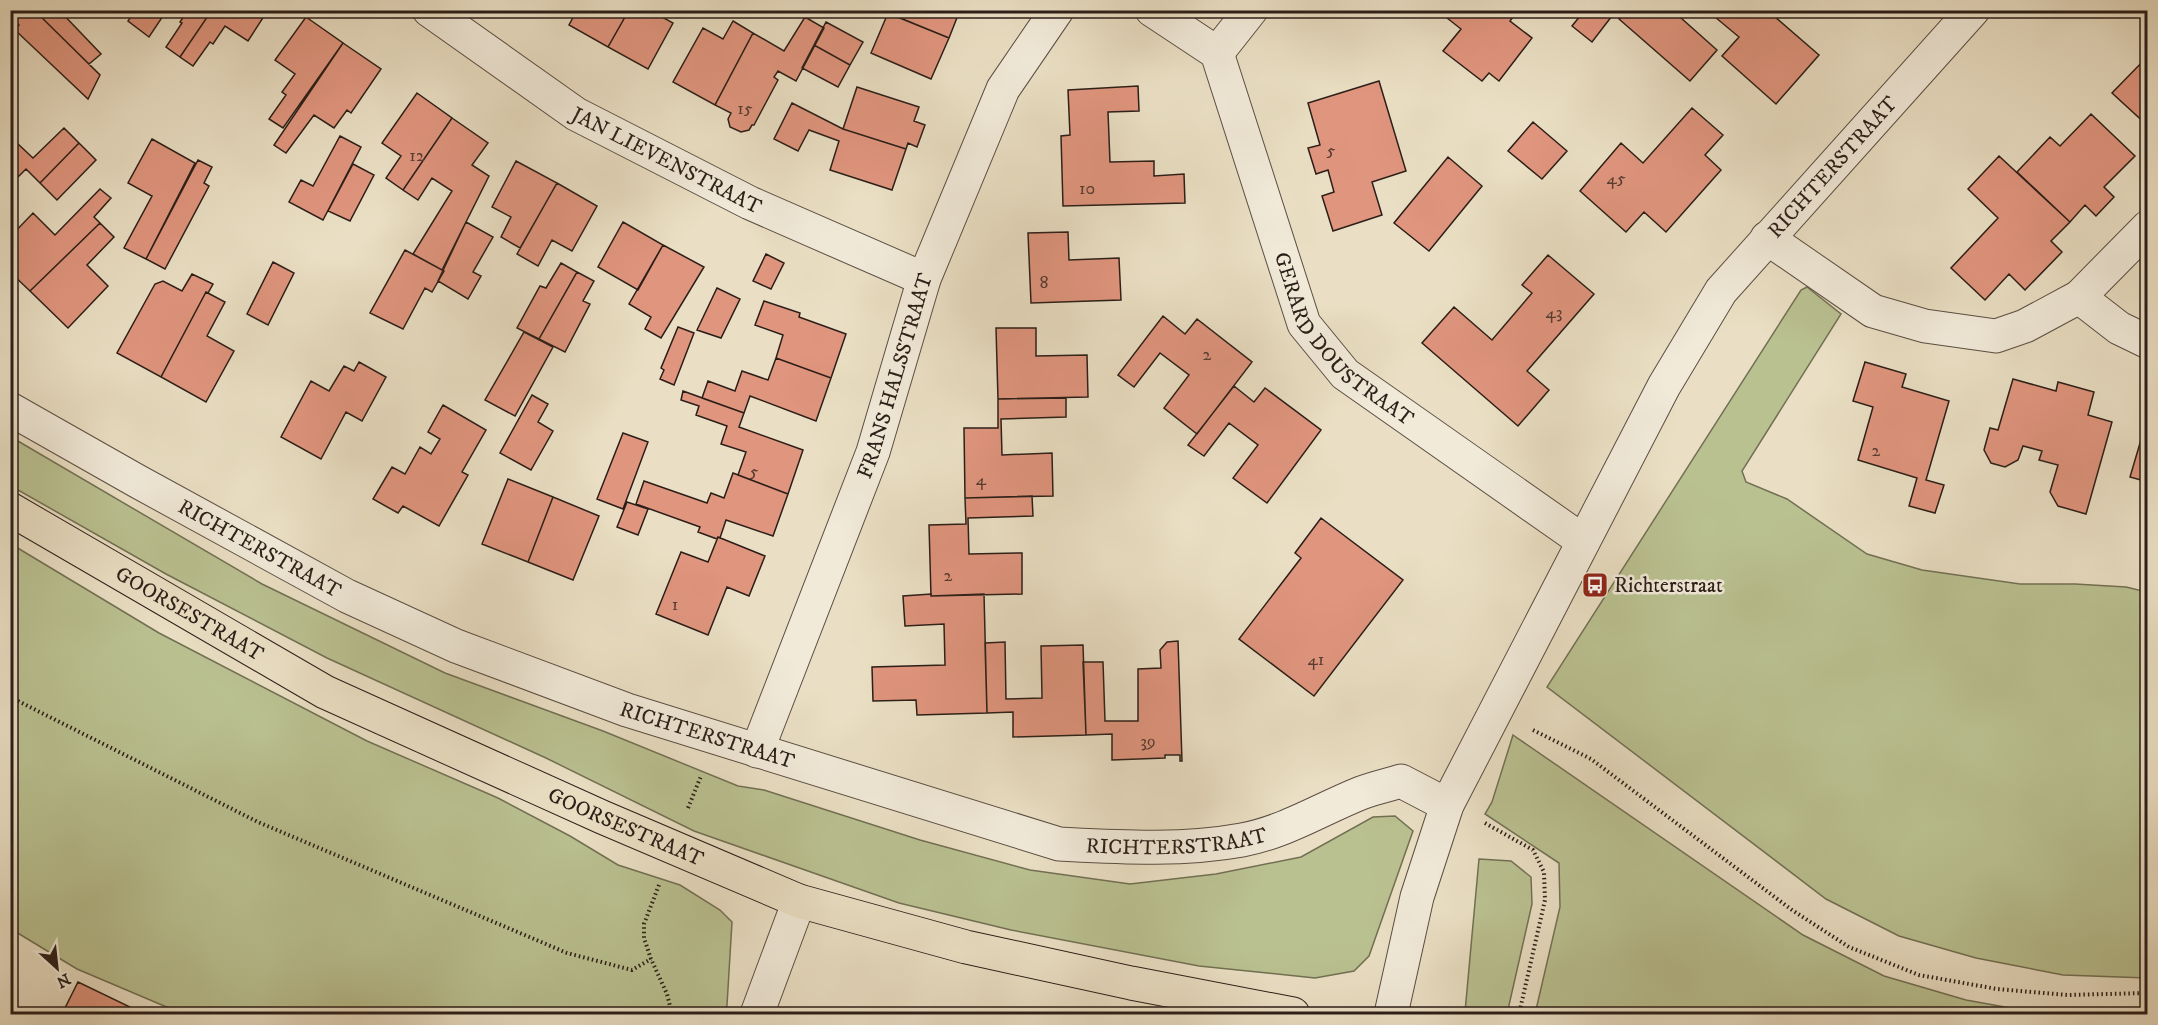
<svg xmlns="http://www.w3.org/2000/svg" width="2158" height="1025" font-family="'IM FELL DW Pica',serif">
  <rect width="100%" height="100%" fill="#eadfc4"/>
  <filter id="stains"><feTurbulence type="fractalNoise" baseFrequency=".00333" numOctaves="4"/><feColorMatrix values="0 0 0 0 .2 0 0 0 0 .09 0 0 0 0 .02 0 0 0 .5 -.17"/></filter>
  <radialGradient id="worn" r=".72"><stop offset=".6" stop-color="#630" stop-opacity="0"/><stop offset="1" stop-color="#630" stop-opacity=".3"/></radialGradient>
  <!-- green -->
  <path fill="#bac191" stroke="#727054" stroke-width="1.5" d="M1807 287 1841 314 1742 471 1746 482 1787 499 1867 554 1922 570 2020 584H2075L2126 587 2147 592V978L2063 975 1976 958 1899 936 1826 899 1547 687 1801 290Z
    M11 437 262 584 445 673 603 731 738 786 764 790 920 840 1030 870 1130 884 1216 874 1301 857 1373 817 1395 816 1413 831 1369 956 1354 971 1315 978 1199 966 1011 930 899 903 694 831 546 758 327 658 166 574 11 486Z
    M11 544 159 633 367 741 498 798 570 836 618 865 680 885 720 910 732 922 727 1005 724 1014H183L77 969 11 929Z
    M1513 735 1803 935 1884 976 1966 1000 2044 1014H1535L1560 907 1559 863 1485 814 1492 802Z
    M1479 859 1511 861 1531 877 1532 904 1507 1014H1475L1465 1012Z"/>
  <!-- building -->
  <path fill="#e0957e" stroke="#2b1e18" stroke-width="1.5" d="M10 10H34L100 75 88 99 15 30 19 25 14 20 10 24Z
    M34 10H59L101 54 89 64Z
    M135 10H167L149 37 128 21Z
    M188 10H212L180 57 166 47 182 23 180 22Z
    M212 10H268L248 41 225 26 213 44 210 42 193 66 180 57Z
    M577 10H629L608 47 569 25Z
    M629 10H654L653 12 673 23 648 69 608 47Z
    M880 10H960L949 38Z
    M1437 10H1518L1510 21 1532 38 1499 81 1489 73 1482 81 1443 51 1461 29Z
    M1585 10H1613L1615 12 1592 42 1572 26Z
    M1627 10H1672L1717 50 1690 81 1619 19Z
    M1721 10H1767L1819 55 1776 104 1722 56 1739 37 1715 17Z
    M888 13 949 38 931 79 871 53Z
    M306 17 343 43 283 128 269 119 286 95 282 92 295 74 275 60Z
    M805 17 824 28 796 81 778 71 774 77 778 80 754 125H752L749 130 741 132 730 127 728 119 731 113 715 105 753 33 784 51Z
    M733 21 753 33 715 105 673 82 703 28 723 39Z
    M826 22 863 42 850 65 814 45Z
    M343 43 381 69 351 113 347 110 334 128 314 115 286 153 274 145Z
    M814 45 850 65 838 87 802 68Z
    M2148 56V126L2112 93Z
    M1379 81 1406 171 1372 182 1382 215 1333 231 1322 196 1334 192 1328 170 1316 174 1308 148 1320 145 1308 103Z
    M1138 86 1139 111 1108 112 1110 162 1154 161V176L1184 174 1185 203 1063 206 1061 136 1070 135 1068 90Z
    M857 87 919 107 914 121 925 125 917 147 908 143 906 149 843 129Z
    M417 93 452 118 403 190 386 178 401 156 382 143Z
    M792 103 843 129 906 149 892 190 830 170 839 141 809 130 798 151 774 139Z
    M1692 108 1723 135 1705 155 1721 170 1666 232 1644 212 1626 232 1580 191 1621 143 1643 163Z
    M2091 114 2135 156 2104 187 2114 197 2096 216 2085 205 2070 222 2017 172 2050 137 2060 146Z
    M452 118 488 143 472 165 489 176 442 270 413 254 452 191 432 178 418 200 403 190Z
    M1533 122 1567 151 1542 179 1508 151Z
    M64 128 79 143 40 183 26 169 10 185V151L18 144 33 158Z
    M340 136 361 147 323 220 289 202 301 180 313 186Z
    M152 139 195 163 146 259 124 248 152 196 128 183Z
    M79 143 96 160 57 200 40 183Z
    M1999 156 2070 222 2051 241 2062 252 2025 290 2009 274 1985 300 1951 268 1998 218 1968 189Z
    M1448 157 1482 186 1429 251 1394 223Z
    M198 160 212 167 204 183 209 186 165 269 146 259Z
    M516 161 557 183 520 248 501 237 511 217 492 207Z
    M353 164 374 175 350 221 328 211Z
    M557 183 597 206 572 251 552 240 538 266 517 254Z
    M100 189 111 198 94 217 100 223 30 291 10 272V237L33 213 55 235Z
    M466 222 493 237 473 272 481 276 468 299 438 281Z
    M623 222 663 245 638 290 598 267Z
    M100 223 114 237 87 265 108 286 68 328 30 291Z
    M1068 232 1069 260 1119 258 1121 300 1031 303 1028 233Z
    M663 245 704 267 661 338 645 329 651 317 629 304Z
    M405 250 444 271 432 292 425 288 403 329 370 313Z
    M766 254 784 263 771 289 753 281Z
    M1548 255 1594 294 1527 371 1549 390 1518 426 1422 343 1454 307 1492 340 1532 293 1522 285Z
    M273 262 294 273 268 325 247 314Z
    M561 263 577 272 539 339 517 328 540 286 546 288Z
    M577 272 594 281 583 301 590 304 565 352 539 339Z
    M192 274 213 284 208 293 206 292 161 377 117 353 155 284 163 281 182 291Z
    M717 288 740 299 721 338 697 330Z
    M206 292 225 302 207 336 234 351 206 402 161 377Z
    M764 301 800 313 799 317 846 334 831 378 776 358 783 335 755 325Z
    M1163 316 1185 334 1197 319 1252 362 1197 434 1164 408 1189 375 1160 353 1134 387 1118 375Z
    M678 327 694 333 674 385 660 379 664 370 661 368Z
    M996 328H1036V356L1087 355 1088 397 998 399Z
    M524 332 553 347 515 416 485 400Z
    M776 358 831 378 816 421 750 396 744 413 702 398 708 381 735 391 742 371 768 380Z
    M359 362 386 377 362 421 346 412 321 459 281 437 311 381 329 391 344 366 354 371Z
    M1865 362 1906 374 1902 387 1949 401 1926 480 1944 485 1935 513 1909 506 1917 478 1858 460 1873 407 1853 401Z
    M2013 379 2056 391 2058 382 2094 392 2088 415 2112 422 2086 514 2058 506 2050 492 2058 465 2039 460 2042 451 2023 446 2018 460 2005 467 1991 463 1984 450 1990 428 1998 430Z
    M1234 386 1254 402 1265 388 1321 430 1267 503 1233 478 1258 445 1229 423 1204 456 1188 445Z
    M683 391 744 413 739 427 803 450 788 494 738 475 746 452 721 444 727 426 696 415 699 406 681 400Z
    M532 395 548 404 538 422 553 431 531 470 500 453Z
    M1066 398V417L1001 419 1002 455 1052 453 1053 496 965 498 964 428H998V399Z
    M443 405 486 430 462 472 468 475 439 526 403 506 398 513 373 499 392 467 405 474 420 447 431 454 440 439 428 432Z
    M2148 416V482L2130 477Z
    M623 433 648 442 623 509 597 499Z
    M733 473 788 494 773 536 726 520 720 538 718 537 717 539 698 532 700 527 636 504 644 481 707 503 711 493 724 498Z
    M508 479 553 497 528 562 482 544Z
    M1032 496 1033 516 968 518 969 554 1022 553V594L931 596 929 525 966 524 965 498Z
    M553 497 599 516 573 580 528 562Z
    M627 502 648 509 638 535 617 527Z
    M1321 518 1403 580 1314 696 1239 639 1301 558 1295 553Z
    M718 537 765 556 749 596 727 587 708 635 656 614 681 552 708 562Z
    M931 594V596L984 594 987 713 917 715 916 700 873 701 872 667 945 665 944 624 905 626 903 596Z
    M1178 641 1182 761H1180V755H1165V758L1112 760V734L1086 735 1083 662H1103L1105 721H1138V669L1161 668 1160 650 1167 642Z
    M1005 642 1006 699 1042 698 1041 646 1083 645 1086 735 1013 737V712L987 713 985 643Z
    M78 982 130 1007 126 1014H73L64 1010Z"/>
  <g fill="none" stroke-linecap="round" stroke-linejoin="round">
    <defs>
      <g id="minor">
        <path id="s1" d="M429 10 576 114 750 203 924 279"/>
        <path id="s2" d="M1152 10 1217 53 1304 324 1345 374 1583 541"/>
        <path d="M1217 53 1251 10"/>
        <path d="M1767 238 1873 311 1925 326 1996 336 2025 326 2079 297 2148 227"/>
        <path d="M2079 297 2119 328 2148 342"/>
        <path id="s3" d="M10 409 137 481 347 596 456 646 627 710 1059 844C1119 847 1182 851 1242 840 1285 832 1321 809 1361 793 1374 788 1388 785 1401 781L1447 805"/>
        <path id="s4" d="M757 751 873 452 924 279 1003 89 1057 10"/>
        <path d="M757 1014 799 901"/>
        <path id="s5" d="M1391 1014 1417 897 1447 805 1664 386 1721 291 1973 10"/>
      </g>
      <g id="major">
        <path id="s6" d="M10 509 325 692 602 817 799 901 966 947 1131 983 1293 1014"/>
      </g>
    </defs>
    <!-- minor casing -->
    <use href="#minor" stroke="#5b4e43" stroke-width="35"/>
    <!-- major casing -->
    <use href="#major" stroke="#2b1e18" stroke-width="35"/>
    <!-- path -->
    <path stroke="#2b1e18" stroke-width="4" stroke-dasharray="1.5 3" stroke-linecap="butt" d="M10 697 258 822 567 953 632 970 651 959
      M1533 730 1591 759 1792 910 1849 947 1919 975 1997 989 2067 995 2148 993
      M688 808 701 776
      M1485 823 1533 850 1544 872 1545 900 1519 1014
      M659 885 644 924V938L651 959 667 994 672 1014"/>
    <!-- minor -->
    <use href="#minor" stroke="#f1ead9" stroke-width="33"/>
    <!-- major -->
    <use href="#major" stroke="#eadfc4" stroke-width="33"/>
  </g>
  <!-- icons -->
  <defs>
    <symbol id="bus-square" viewBox="-11 -11 22 22"><rect x="-9" y="-9" width="18" height="18" rx="4" fill="#8f2418" stroke="#f1ead9"/><path d="M-5-6H5V4H4V6H2V4H-2V6H-4V4H-5ZM-3.5-4V0h7V-4ZM-3.5 1.2v1.5H-2V1.2ZM2 1.2v1.5H3.5V1.2Z" fill="#fff"/></symbol>
  </defs>
  <g fill-rule="evenodd">
    <use href="#bus-square" x="1580" y="570" width="30" height="30"/>
  </g>
  <g text-anchor="middle" stroke-width="5" stroke-linejoin="round" paint-order="stroke">
    <!-- number labels -->
    <g font-size="18" fill="#583c32">
      <text x="745" y="114">15</text>
      <text x="1331" y="156">5</text>
      <text x="417" y="161">12</text>
      <text x="1616" y="184">45</text>
      <text x="1087" y="194">10</text>
      <text x="1044" y="288">8</text>
      <text x="1554" y="318">43</text>
      <text x="1207" y="360">2</text>
      <text x="1876" y="456">2</text>
      <text x="754" y="477">5</text>
      <text x="981" y="485">4</text>
      <text x="948" y="581">2</text>
      <text x="675" y="610">1</text>
      <text x="1316" y="665">41</text>
      <text x="1148" y="747">39</text>
    </g>
    <!-- street labels -->
    <g font-size="21" fill="#2b1e18" stroke="#f1ead9">
      <text dy="7" stroke="none"><textPath href="#s1" startOffset="282">JAN LIEVENSTRAAT</textPath></text>
      <text dy="7" stroke="none"><textPath href="#s5" startOffset="966">RICHTERSTRAAT</textPath></text>
      <text dy="7" stroke="none"><textPath href="#s2" startOffset="398">GERARD DOUSTRAAT</textPath></text>
      <text dy="7" stroke="none"><textPath href="#s4" startOffset="400">FRANS HALSSTRAAT</textPath></text>
      <text dy="7" stroke="none"><textPath href="#s3" startOffset="286">RICHTERSTRAAT</textPath></text>
      <text dy="7" stroke="none"><textPath href="#s6" startOffset="208">GOORSESTRAAT</textPath></text>
      <text dy="7" stroke="none"><textPath href="#s3" startOffset="772">RICHTERSTRAAT</textPath></text>
      <text dy="7" stroke="none"><textPath href="#s6" startOffset="694">GOORSESTRAAT</textPath></text>
      <text dy="7" stroke="none"><textPath href="#s3" startOffset="1258">RICHTERSTRAAT</textPath></text>
    </g>
    <!-- poi labels -->
    <g font-size="21" fill="#2b1e18" stroke="#f1ead9" text-anchor="start">
      <text x="1614" y="592">Richterstraat</text>
    </g>
  </g>
  <!-- margin -->
  <rect width="2158" height="1025" fill="none" stroke="#eadfc4" stroke-width="36"/>
  <rect x="12" y="12" width="2134" height="1001" fill="none" stroke="#2b1e18" stroke-width="3"/>
  <rect x="18" y="18" width="2122" height="989" fill="none" stroke="#2b1e18" stroke-width="1.5"/>
  <!-- north arrow -->
  <g transform="translate(57 968) rotate(153)" stroke="#f1ead9" stroke-width="4.5" paint-order="stroke">
  <path d="M0-4.5L10 22L0 15L-10 22Z" fill="#2b1e18"/>
  <text y="-9" font-size="16" font-weight="bold" text-anchor="middle" fill="#2b1e18">N</text>
  </g>
  <rect width="100%" height="100%" filter="url(#stains)"/>
  <rect width="100%" height="100%" fill="url(#worn)"/>
</svg>
